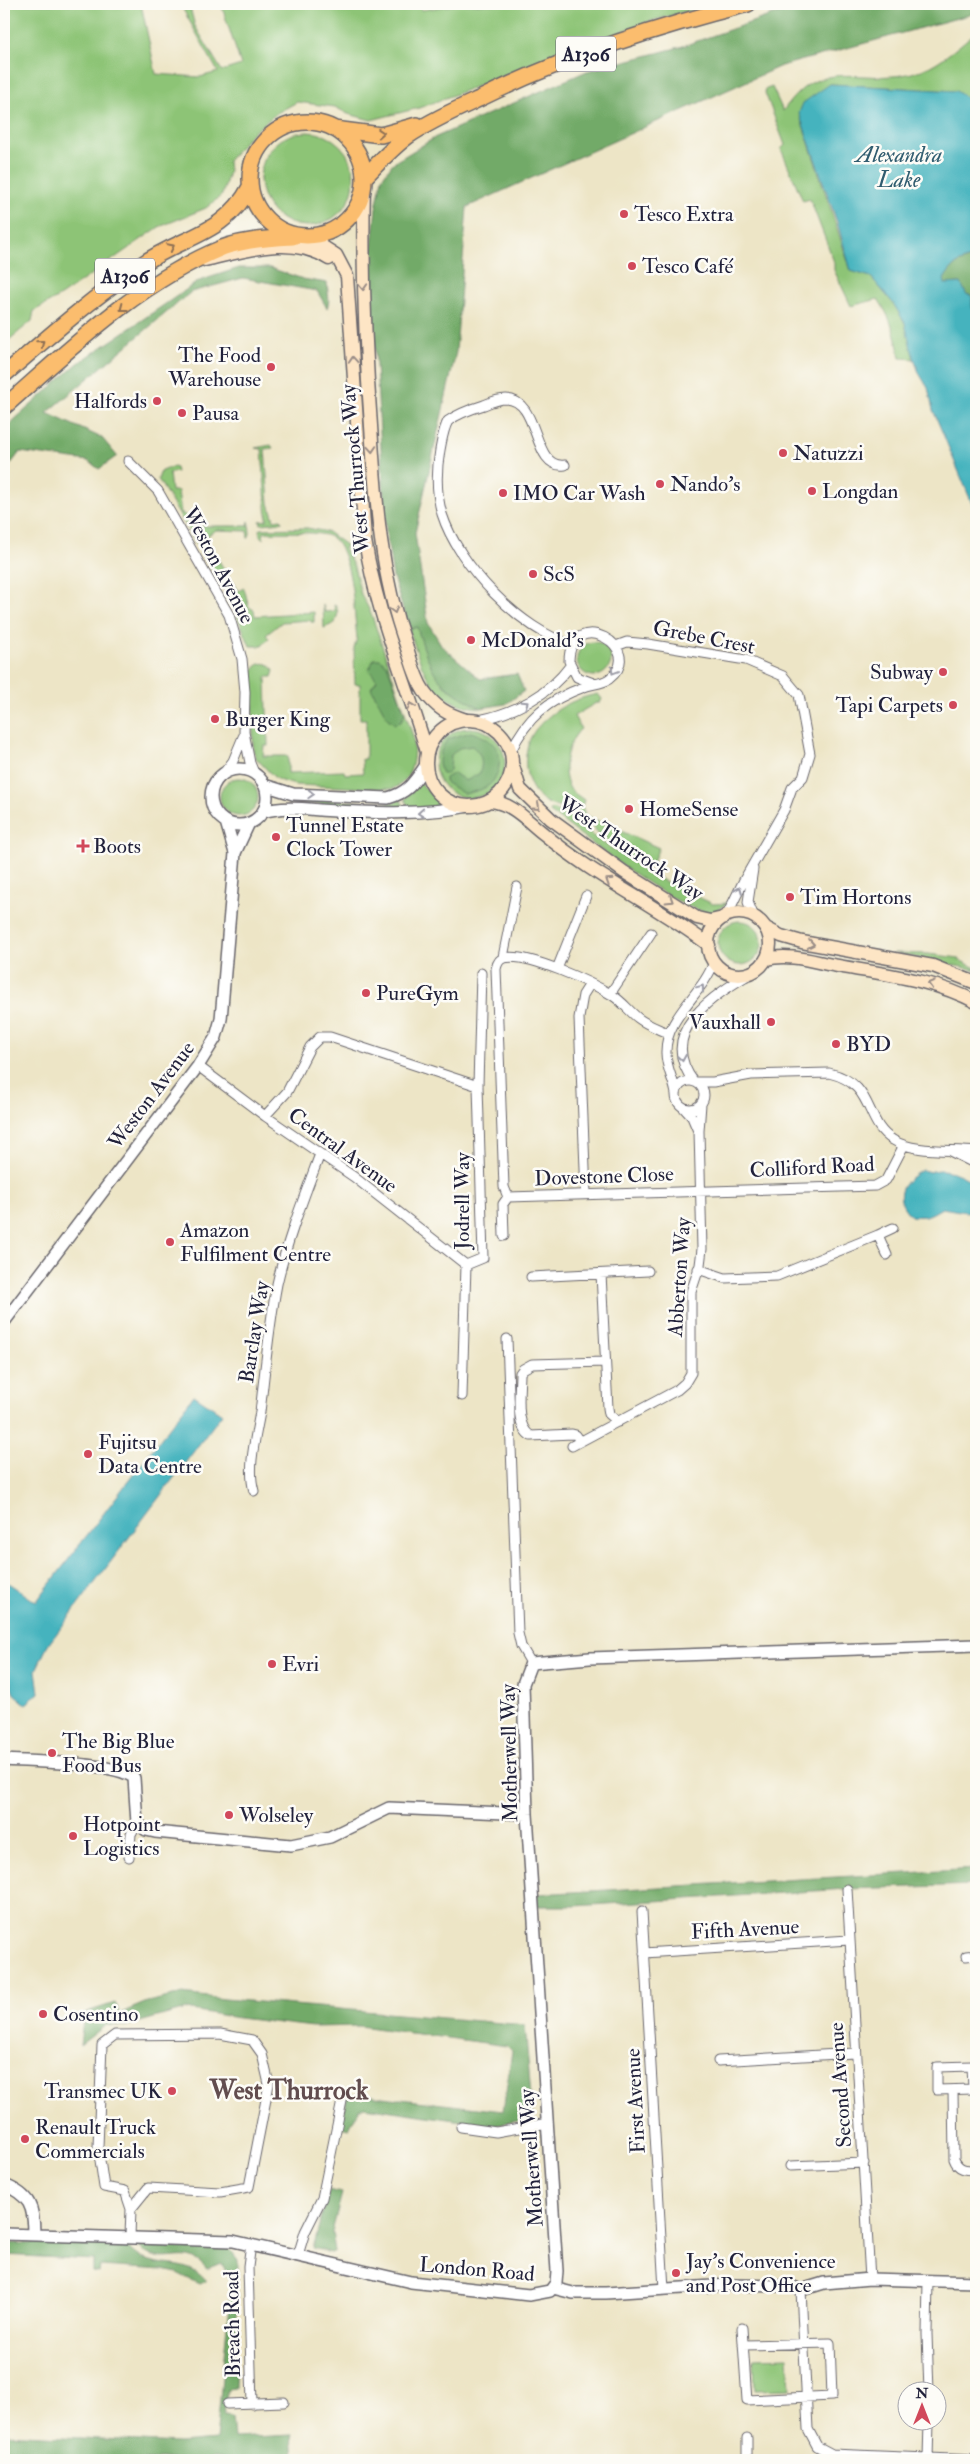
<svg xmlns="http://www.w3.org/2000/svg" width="980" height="2464" font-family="'IM FELL Double Pica',serif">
  <rect width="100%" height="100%" fill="#fdfcf7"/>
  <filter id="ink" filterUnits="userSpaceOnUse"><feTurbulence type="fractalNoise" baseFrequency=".02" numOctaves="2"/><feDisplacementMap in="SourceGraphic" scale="10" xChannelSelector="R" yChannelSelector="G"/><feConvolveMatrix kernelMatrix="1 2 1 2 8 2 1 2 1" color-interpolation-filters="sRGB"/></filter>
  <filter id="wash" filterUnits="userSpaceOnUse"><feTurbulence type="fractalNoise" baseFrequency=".0096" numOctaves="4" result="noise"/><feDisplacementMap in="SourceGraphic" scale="20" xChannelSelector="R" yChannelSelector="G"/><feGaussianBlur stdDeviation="1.12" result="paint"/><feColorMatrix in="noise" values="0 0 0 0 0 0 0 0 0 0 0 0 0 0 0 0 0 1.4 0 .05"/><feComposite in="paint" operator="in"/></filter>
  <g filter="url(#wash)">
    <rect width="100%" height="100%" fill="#ede5c6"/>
    <!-- green -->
    <path fill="#8dc476" stroke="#587358" d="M4 4H141L156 74 200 77 218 72 180 4H189L195 26 222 71 241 65 221 4H421V10L460 4H714L644 23 419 108 371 120 348 114 335 107 297 102 277 113 250 135 228 161 229 172 222 195 206 208 159 227 62 295 34 311 32 321 4 344Z
      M976 32V104L956 91 830 84 799 113 851 271 871 277 893 303 905 323 914 359 900 358C896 335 891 318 878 299L851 306 834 270V262L810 199 803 201 781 149 785 145 764 90 772 87 783 111C821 54 858 86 912 73 937 67 956 48 976 32Z
      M260 179a47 47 0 1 1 94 0a47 47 0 1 1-94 0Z
      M271 445 273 448 265 449 269 503 274 520 281 519 282 522 261 524 260 521 267 520 262 449 255 448Z
      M173 467 176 468 177 472 169 473 171 491H178L181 513 191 519 190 526H248L249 521 250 534 248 538 247 531 216 530 208 535 207 542 238 591 244 588 249 607 254 610 255 616 314 612V622H311L310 620 282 622 266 635 269 638 262 646H250L231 601 158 479 161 471Z
      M307 528 328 532 347 546 344 548 354 567 361 594 371 613 413 736C415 756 414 781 392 789L295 785 278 780 272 775 256 758 253 750V670C259 661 269 661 274 671L272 677H266L268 746H264L263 756H288V773L344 771 345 774 363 773 362 759H366V719H360V684H355L354 648 357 638C354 616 353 541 326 535 307 531 284 533 264 532L263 539 260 536V529Z
      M323 605 325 612 335 611 334 605H336L338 613 335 623 324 628Z
      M417 627 424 647 444 686 481 708C429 705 423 670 409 629Z
      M577 659a17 17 0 1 1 34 0a17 17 0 1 1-34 0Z
      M598 694 602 699 600 703H596L574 716 581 729C567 741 558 775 572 791 575 794 580 797 584 800L582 806 585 815 659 848 650 868C635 859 618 850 605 839 597 833 591 824 583 817 571 808 553 809 541 799 522 782 521 748 536 729 552 710 574 698 598 694Z
      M435 763a35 35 0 1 1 70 0a35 35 0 1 1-70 0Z
      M220 797a19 19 0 1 1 38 0a19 19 0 1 1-38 0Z
      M420 782 439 804 438 806 409 809 405 799Z
      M294 798 386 804 401 800 405 809 294 802Z
      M552 809 579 820 594 837 656 877 713 904 728 903 712 913C677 912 582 835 550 812Z
      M718 943a22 22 0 1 1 44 0a22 22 0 1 1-44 0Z
      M894 953 928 954 959 958V960L976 968V970Z
      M788 2357 790 2389 755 2390 754 2358Z"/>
    <!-- forest -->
    <path fill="#72aa67" stroke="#4a6651" d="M828 4H976V13L781 66 467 207 456 352 415 533 428 623 442 646 480 679 517 674 524 691 506 704 481 708C435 684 432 675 417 627L409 629 393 577 386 532 370 265 376 208 382 178 393 163 436 137 587 71 680 47 772 15Z
      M971 258H976L975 313 972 309V296L966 294 961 283 944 284V279C952 266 957 262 971 258Z
      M239 268H270L303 279 327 283 329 301 327 308 317 291 243 278 191 292 47 413 102 438 117 456 99 469 88 461 20 452 4 473V429L77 364 199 281Z
      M374 659H380L387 665 405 713 401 722 395 724 388 719 371 688 377 680 369 670Z
      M471 732C480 735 492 740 497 749 503 760 498 781 486 787 480 791 472 792 464 794L445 782V778L454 773 466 781 480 773C483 761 482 754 472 746L459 748 451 755 450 770 446 774H442C436 761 440 749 448 739Z
      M976 1869V1885L847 1889 575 1906H538L537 1894Z
      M182 1994 225 1999 525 2025 533 2119 490 2125 364 2107 359 2109 349 2129 340 2127 347 2096 357 2094 503 2111 512 2051 507 2046 359 2026 313 2027 238 2018 186 2009 126 2026 106 2025 80 2045 84 2013 115 2003 121 2013 147 2002Z
      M329 2190 342 2193 332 2232 335 2251 331 2253 313 2248Z
      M4 2243 123 2245C132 2249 137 2257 147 2260 168 2267 191 2262 206 2281L199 2284 177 2273 163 2270 100 2266 99 2273 93 2272V2260L4 2255Z
      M138 2246 230 2249 238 2260 235 2389 227 2390 224 2415 232 2416 234 2438 292 2435 294 2460H239L213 2457 212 2460H38L4 2454V2434L179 2443 216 2440 231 2283 222 2263 207 2269C203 2266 199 2261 194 2259 177 2251 158 2268 138 2246Z"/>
    <!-- water -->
    <path fill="#44b3be" stroke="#336a7c" d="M830 84 956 91 976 104V258C960 258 952 266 944 279L945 284 961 283 966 294 972 296V309L976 313V513L933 410 928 388 919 373 911 348 905 323 893 303 871 277 851 271 837 222 799 113 803 103Z
      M922 1170 930 1172C944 1166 965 1175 976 1185V1209L966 1212 942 1208C928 1216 928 1217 911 1216 891 1196 902 1182 922 1170Z
      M194 1395 222 1414 48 1645 36 1670 39 1693 26 1704 14 1694 4 1661V1580L36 1602Z"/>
  </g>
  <g filter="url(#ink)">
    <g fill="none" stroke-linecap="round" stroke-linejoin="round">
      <defs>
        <path id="minor" d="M128 461 158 491 229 615 242 659 245 692 244 732 250 763 255 775
          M565 465C531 470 541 400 506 399 498 399 491 402 484 405 471 409 459 413 448 421 443 430 442 440 440 450 436 472 436 493 442 514 458 565 521 631 573 645
          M616 646 627 642 648 644 746 660 783 676 799 695 810 754 803 777 792 788 784 810 744 880 727 915
          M479 720C514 713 549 695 570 666
          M511 751C527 717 548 700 584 687 592 684 602 684 609 679 649 648 570 605 569 661L577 677 593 683
          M223 774 233 761 243 737
          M753 869 748 902 754 917
          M503 957 517 887
          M557 969 586 896
          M753 972C714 995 655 1031 694 1082H713L751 1075 829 1073C876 1084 863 1122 893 1140 913 1153 952 1149 976 1152
          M610 994 651 933
          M198 1066 265 1116 354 1177 466 1265
          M676 1095a14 14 0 1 1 28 0a14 14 0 1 1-28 0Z
          M676 1094C674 1080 666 1068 666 1053 665 1017 703 994 714 962
          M683 1107 692 1117 698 1131
          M265 1116 287 1092 310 1047 320 1037H330L478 1086
          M950 1151 976 1164
          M586 1194 579 1018 583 995 590 984
          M508 1197 875 1186 886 1180 904 1145
          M878 1235 893 1228
          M504 1236 503 1204 508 1197 504 1187 496 969C497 964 499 959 504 958 527 952 592 983 612 995 623 1002 629 1011 638 1018 647 1025 659 1029 669 1034
          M698 1269 725 1278 777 1276 878 1235 887 1255
          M601 1274 608 1408 609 1414 618 1422
          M531 1277 648 1271
          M507 1339 518 1633 521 1646 531 1663
          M462 1396 466 1265 483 1258 478 1086 481 973
          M580 1441 576 1435 572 1434 531 1436C514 1426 520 1391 520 1373L523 1369 532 1364 605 1362
          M572 1446 677 1390 685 1383 691 1373V1292L700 1265 702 1249 699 1131 701 1104
          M254 1491C247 1468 256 1436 260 1412 265 1370 269 1326 277 1284 287 1240 304 1197 320 1154
          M129 1857 131 1834 137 1823
          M847 1889 870 2279
          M642 1911 664 2289
          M644 1953 849 1940
          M966 1956 976 1955
          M718 2061 855 2053
          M972 2066 973 2089 937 2090V2067Z
          M953 2090 954 2159C958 2170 966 2170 976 2170
          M461 2127 496 2132 548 2123
          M790 2166 864 2163
          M130 2236 131 2209 125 2191 104 2187 98 2147 102 2045 115 2035 220 2034 252 2040 262 2054 269 2084 249 2187 220 2192 148 2188 131 2209
          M251 2244 248 2267 252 2404
          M298 2255 305 2232 322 2198 343 2096
          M928 2280 927 2334 929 2392
          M801 2290 808 2429 817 2446 832 2454 976 2460
          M742 2328 747 2400 832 2396 830 2343 743 2345
          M227 2404 284 2402
          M928 2458 929 2422
          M747 2460V2438"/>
        <path id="tertiary" d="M211 797a28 28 0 1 1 56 0a28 28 0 1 1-56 0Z
          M264 785 293 794 388 798C409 792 414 782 426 765
          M263 812C286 805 311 810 335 811 380 813 424 815 469 806
          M235 853 249 823
          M4 1322 198 1066 216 1037 221 1019 235 853 226 822
          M4 1760C31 1762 116 1762 134 1778L137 1823 146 1830 155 1832 291 1845 330 1837 389 1808 527 1814
          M4 2185C30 2195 34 2207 34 2234
          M4 2234 233 2241 411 2282 529 2295 550 2291 556 2283 557 2271 527 1814 523 1684 531 1663 590 1658 976 1645
          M553 2288 573 2293H606L728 2285 791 2286 801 2290 824 2283 870 2279 976 2282"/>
        <path id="secondary" d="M364 184C362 265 365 345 371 426 376 502 380 573 406 645 411 660 415 678 424 691 436 708 447 714 466 720
          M308 237 336 255 347 276 365 540C376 613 406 681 427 752
          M205 260C245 251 292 234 329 259
          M426 763a43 43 0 1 1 86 0a43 43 0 1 1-86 0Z
          M513 766 520 789 551 819 624 872 697 918 710 921 723 918
          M490 801C513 803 527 821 544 834 595 877 656 905 709 945
          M708 944a31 31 0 1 1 62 0a31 31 0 1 1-62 0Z
          M766 928 781 936 802 942 933 966 976 983
          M766 959C791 953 814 962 838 966 886 975 933 979 976 1002"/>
        <path id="primary" d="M250 179a57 57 0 1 1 114 0a57 57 0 1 1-114 0Z
          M334 129 381 135 417 125
          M364 178C378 163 392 148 408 136 430 121 455 110 479 99 564 57 656 27 748 4
          M4 375C48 337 92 298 141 265 182 236 225 235 250 187
          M4 407C70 349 139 282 222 248 244 240 270 238 293 237"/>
      </defs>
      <!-- minor casing -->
      <use href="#minor" stroke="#69666c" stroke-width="11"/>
      <!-- tertiary casing -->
      <use href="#tertiary" stroke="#69666c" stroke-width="14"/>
      <!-- secondary casing -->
      <use href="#secondary" stroke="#69666c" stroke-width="15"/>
      <!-- primary casing -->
      <use href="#primary" stroke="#69666c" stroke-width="18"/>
      <!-- minor -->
      <use href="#minor" stroke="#fff" stroke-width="9"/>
      <!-- tertiary -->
      <use href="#tertiary" stroke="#fff" stroke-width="11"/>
      <!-- secondary -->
      <use href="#secondary" stroke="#fde5c5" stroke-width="12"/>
      <!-- primary -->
      <use href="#primary" stroke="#fbbd6e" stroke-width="15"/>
    </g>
    <!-- one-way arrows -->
    <defs><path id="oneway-chevron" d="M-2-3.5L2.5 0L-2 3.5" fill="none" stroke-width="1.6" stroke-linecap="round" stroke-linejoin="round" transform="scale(1.25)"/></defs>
    <g stroke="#8e7054">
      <use href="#oneway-chevron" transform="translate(381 133) rotate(-4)"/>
      <use href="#oneway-chevron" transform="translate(171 247) rotate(-27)"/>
      <use href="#oneway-chevron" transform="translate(123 308) rotate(143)"/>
      <use href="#oneway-chevron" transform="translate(41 343) rotate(-40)"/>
    </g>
    <g stroke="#9a8d87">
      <use href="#oneway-chevron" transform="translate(363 287) rotate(87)"/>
      <use href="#oneway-chevron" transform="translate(353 360) rotate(-94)"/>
      <use href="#oneway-chevron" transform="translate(372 449) rotate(86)"/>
      <use href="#oneway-chevron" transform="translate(394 610) rotate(74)"/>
      <use href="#oneway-chevron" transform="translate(411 706) rotate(-109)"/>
      <use href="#oneway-chevron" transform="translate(537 807) rotate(42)"/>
      <use href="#oneway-chevron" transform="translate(609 881) rotate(-147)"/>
      <use href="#oneway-chevron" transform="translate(670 900) rotate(32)"/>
      <use href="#oneway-chevron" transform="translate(811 944) rotate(10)"/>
      <use href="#oneway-chevron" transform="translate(931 984) rotate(-163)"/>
    </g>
    <g stroke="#9c9ca7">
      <use href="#oneway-chevron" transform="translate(614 671) rotate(121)"/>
      <use href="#oneway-chevron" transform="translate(525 704) rotate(-33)"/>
      <use href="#oneway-chevron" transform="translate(311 794) rotate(3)"/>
      <use href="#oneway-chevron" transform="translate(421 813) rotate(176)"/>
      <use href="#oneway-chevron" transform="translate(739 890) rotate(-68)"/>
      <use href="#oneway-chevron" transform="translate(701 988) rotate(-53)"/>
      <use href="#oneway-chevron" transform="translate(682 1058) rotate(81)"/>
    </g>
  </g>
  <!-- markers -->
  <g fill="#d1495b" stroke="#fdfcf7" stroke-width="2">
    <circle cx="624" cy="214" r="5"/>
    <circle cx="632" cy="266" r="5"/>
    <circle cx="271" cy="367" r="5"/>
    <circle cx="157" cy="401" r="5"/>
    <circle cx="182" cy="413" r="5"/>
    <circle cx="783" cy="453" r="5"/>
    <circle cx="660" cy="484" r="5"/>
    <circle cx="812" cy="491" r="5"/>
    <circle cx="503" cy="493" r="5"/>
    <circle cx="533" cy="574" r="5"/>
    <circle cx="471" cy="640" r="5"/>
    <circle cx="943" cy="672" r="5"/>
    <circle cx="953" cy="705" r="5"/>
    <circle cx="215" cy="719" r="5"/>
    <circle cx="629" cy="809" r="5"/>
    <circle cx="276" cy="837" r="5"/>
    <path d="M80.5 838.5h5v5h5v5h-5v5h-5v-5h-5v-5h5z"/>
    <circle cx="790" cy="897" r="5"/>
    <circle cx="366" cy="993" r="5"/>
    <circle cx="771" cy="1022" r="5"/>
    <circle cx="836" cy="1044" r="5"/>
    <circle cx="170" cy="1242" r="5"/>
    <circle cx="88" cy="1454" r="5"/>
    <circle cx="272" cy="1664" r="5"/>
    <circle cx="52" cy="1753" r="5"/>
    <circle cx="229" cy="1815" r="5"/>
    <circle cx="73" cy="1836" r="5"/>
    <circle cx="43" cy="2014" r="5"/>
    <circle cx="172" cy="2091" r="5"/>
    <circle cx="25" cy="2139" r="5"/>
    <circle cx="676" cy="2273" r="5"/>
  </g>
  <g text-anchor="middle" stroke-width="5" stroke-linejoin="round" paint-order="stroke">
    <!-- shield labels -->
    <g fill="#fdfcf7" stroke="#646373" stroke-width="1">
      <rect x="556" y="36.5" width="60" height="35" rx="4"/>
      <rect x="95" y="258.5" width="60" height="35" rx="4"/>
    </g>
    <g font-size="20" font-weight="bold" fill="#22223b">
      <text x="586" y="61">A1306</text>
      <text x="125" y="283">A1306</text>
    </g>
    <!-- poi labels -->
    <g font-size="21" fill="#22223b" stroke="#fdfcf7" text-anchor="start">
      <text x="634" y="221">Tesco Extra</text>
      <text x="642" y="273">Tesco Café</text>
      <text x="261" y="362" text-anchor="end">The Food<tspan x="261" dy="24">Warehouse</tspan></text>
      <text x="147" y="408" text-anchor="end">Halfords</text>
      <text x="192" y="420">Pausa</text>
      <text x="793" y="460">Natuzzi</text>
      <text x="670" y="491">Nando's</text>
      <text x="822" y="498">Longdan</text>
      <text x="513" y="500">IMO Car Wash</text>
      <text x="543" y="581">ScS</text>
      <text x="481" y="647">McDonald's</text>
      <text x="933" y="679" text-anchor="end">Subway</text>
      <text x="943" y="712" text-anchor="end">Tapi Carpets</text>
      <text x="225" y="726">Burger King</text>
      <text x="639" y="816">HomeSense</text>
      <text x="286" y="832">Tunnel Estate<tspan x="286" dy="24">Clock Tower</tspan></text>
      <text x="93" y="853">Boots</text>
      <text x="800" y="904">Tim Hortons</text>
      <text x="376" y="1000">PureGym</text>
      <text x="761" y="1029" text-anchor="end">Vauxhall</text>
      <text x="846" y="1051">BYD</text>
      <text x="180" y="1237">Amazon<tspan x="180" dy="24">Fulfilment Centre</tspan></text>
      <text x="98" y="1449">Fujitsu<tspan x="98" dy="24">Data Centre</tspan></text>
      <text x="282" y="1671">Evri</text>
      <text x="62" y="1748">The Big Blue<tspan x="62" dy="24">Food Bus</tspan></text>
      <text x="239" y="1822">Wolseley</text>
      <text x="83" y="1831">Hotpoint<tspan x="83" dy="24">Logistics</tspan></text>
      <text x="53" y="2021">Cosentino</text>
      <text x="162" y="2098" text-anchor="end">Transmec UK</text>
      <text x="35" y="2134">Renault Truck<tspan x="35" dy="24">Commercials</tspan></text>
      <text x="686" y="2268">Jay's Convenience<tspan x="686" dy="24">and Post Office</tspan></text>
    </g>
    <!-- street labels -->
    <g font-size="21" fill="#22223b" stroke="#fdfcf7">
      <text transform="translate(355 469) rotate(-95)" y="7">West Thurrock Way</text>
      <text transform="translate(219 565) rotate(62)" y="7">Weston Avenue</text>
      <text transform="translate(704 637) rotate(11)" y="7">Grebe Crest</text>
      <text transform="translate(631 848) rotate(34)" y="7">West Thurrock Way</text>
      <text transform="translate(151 1095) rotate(-53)" y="7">Weston Avenue</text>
      <text transform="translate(343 1150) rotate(36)" y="7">Central Avenue</text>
      <text transform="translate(812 1167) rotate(-3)" y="7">Colliford Road</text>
      <text transform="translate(604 1176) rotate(-2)" y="7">Dovestone Close</text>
      <text transform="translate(462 1201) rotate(-90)" y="7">Jodrell Way</text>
      <text transform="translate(679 1277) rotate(-86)" y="7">Abberton Way</text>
      <text transform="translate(254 1332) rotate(-81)" y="7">Barclay Way</text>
      <text transform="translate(509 1753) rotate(-91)" y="7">Motherwell Way</text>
      <text transform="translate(745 1929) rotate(-3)" y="7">Fifth Avenue</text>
      <text transform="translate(840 2085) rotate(-94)" y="7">Second Avenue</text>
      <text transform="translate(635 2101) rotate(-93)" y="7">First Avenue</text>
      <text transform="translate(531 2158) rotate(-94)" y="7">Motherwell Way</text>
      <text transform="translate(477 2269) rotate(5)" y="7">London Road</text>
      <text transform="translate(232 2324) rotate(-91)" y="7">Breach Road</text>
    </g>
    <!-- water labels -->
    <g font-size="22" font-style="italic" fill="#305c6f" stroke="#fdfcf7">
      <text x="899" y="162">Alexandra<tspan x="899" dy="25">Lake</tspan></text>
    </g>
    <!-- district labels -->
    <g font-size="26" font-weight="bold" fill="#624d4f" stroke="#fdfcf7">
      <text x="289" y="2099">West Thurrock</text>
    </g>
  </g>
  <!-- margin -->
  <rect width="980" height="2464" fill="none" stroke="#fdfcf7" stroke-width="20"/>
  <!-- north arrow -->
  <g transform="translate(922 2406)"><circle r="24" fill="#fdfcf7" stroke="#a5a5ac"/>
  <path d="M0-4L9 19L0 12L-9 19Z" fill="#d1495b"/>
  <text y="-8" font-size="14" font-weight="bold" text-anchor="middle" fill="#22223b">N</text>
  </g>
</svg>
